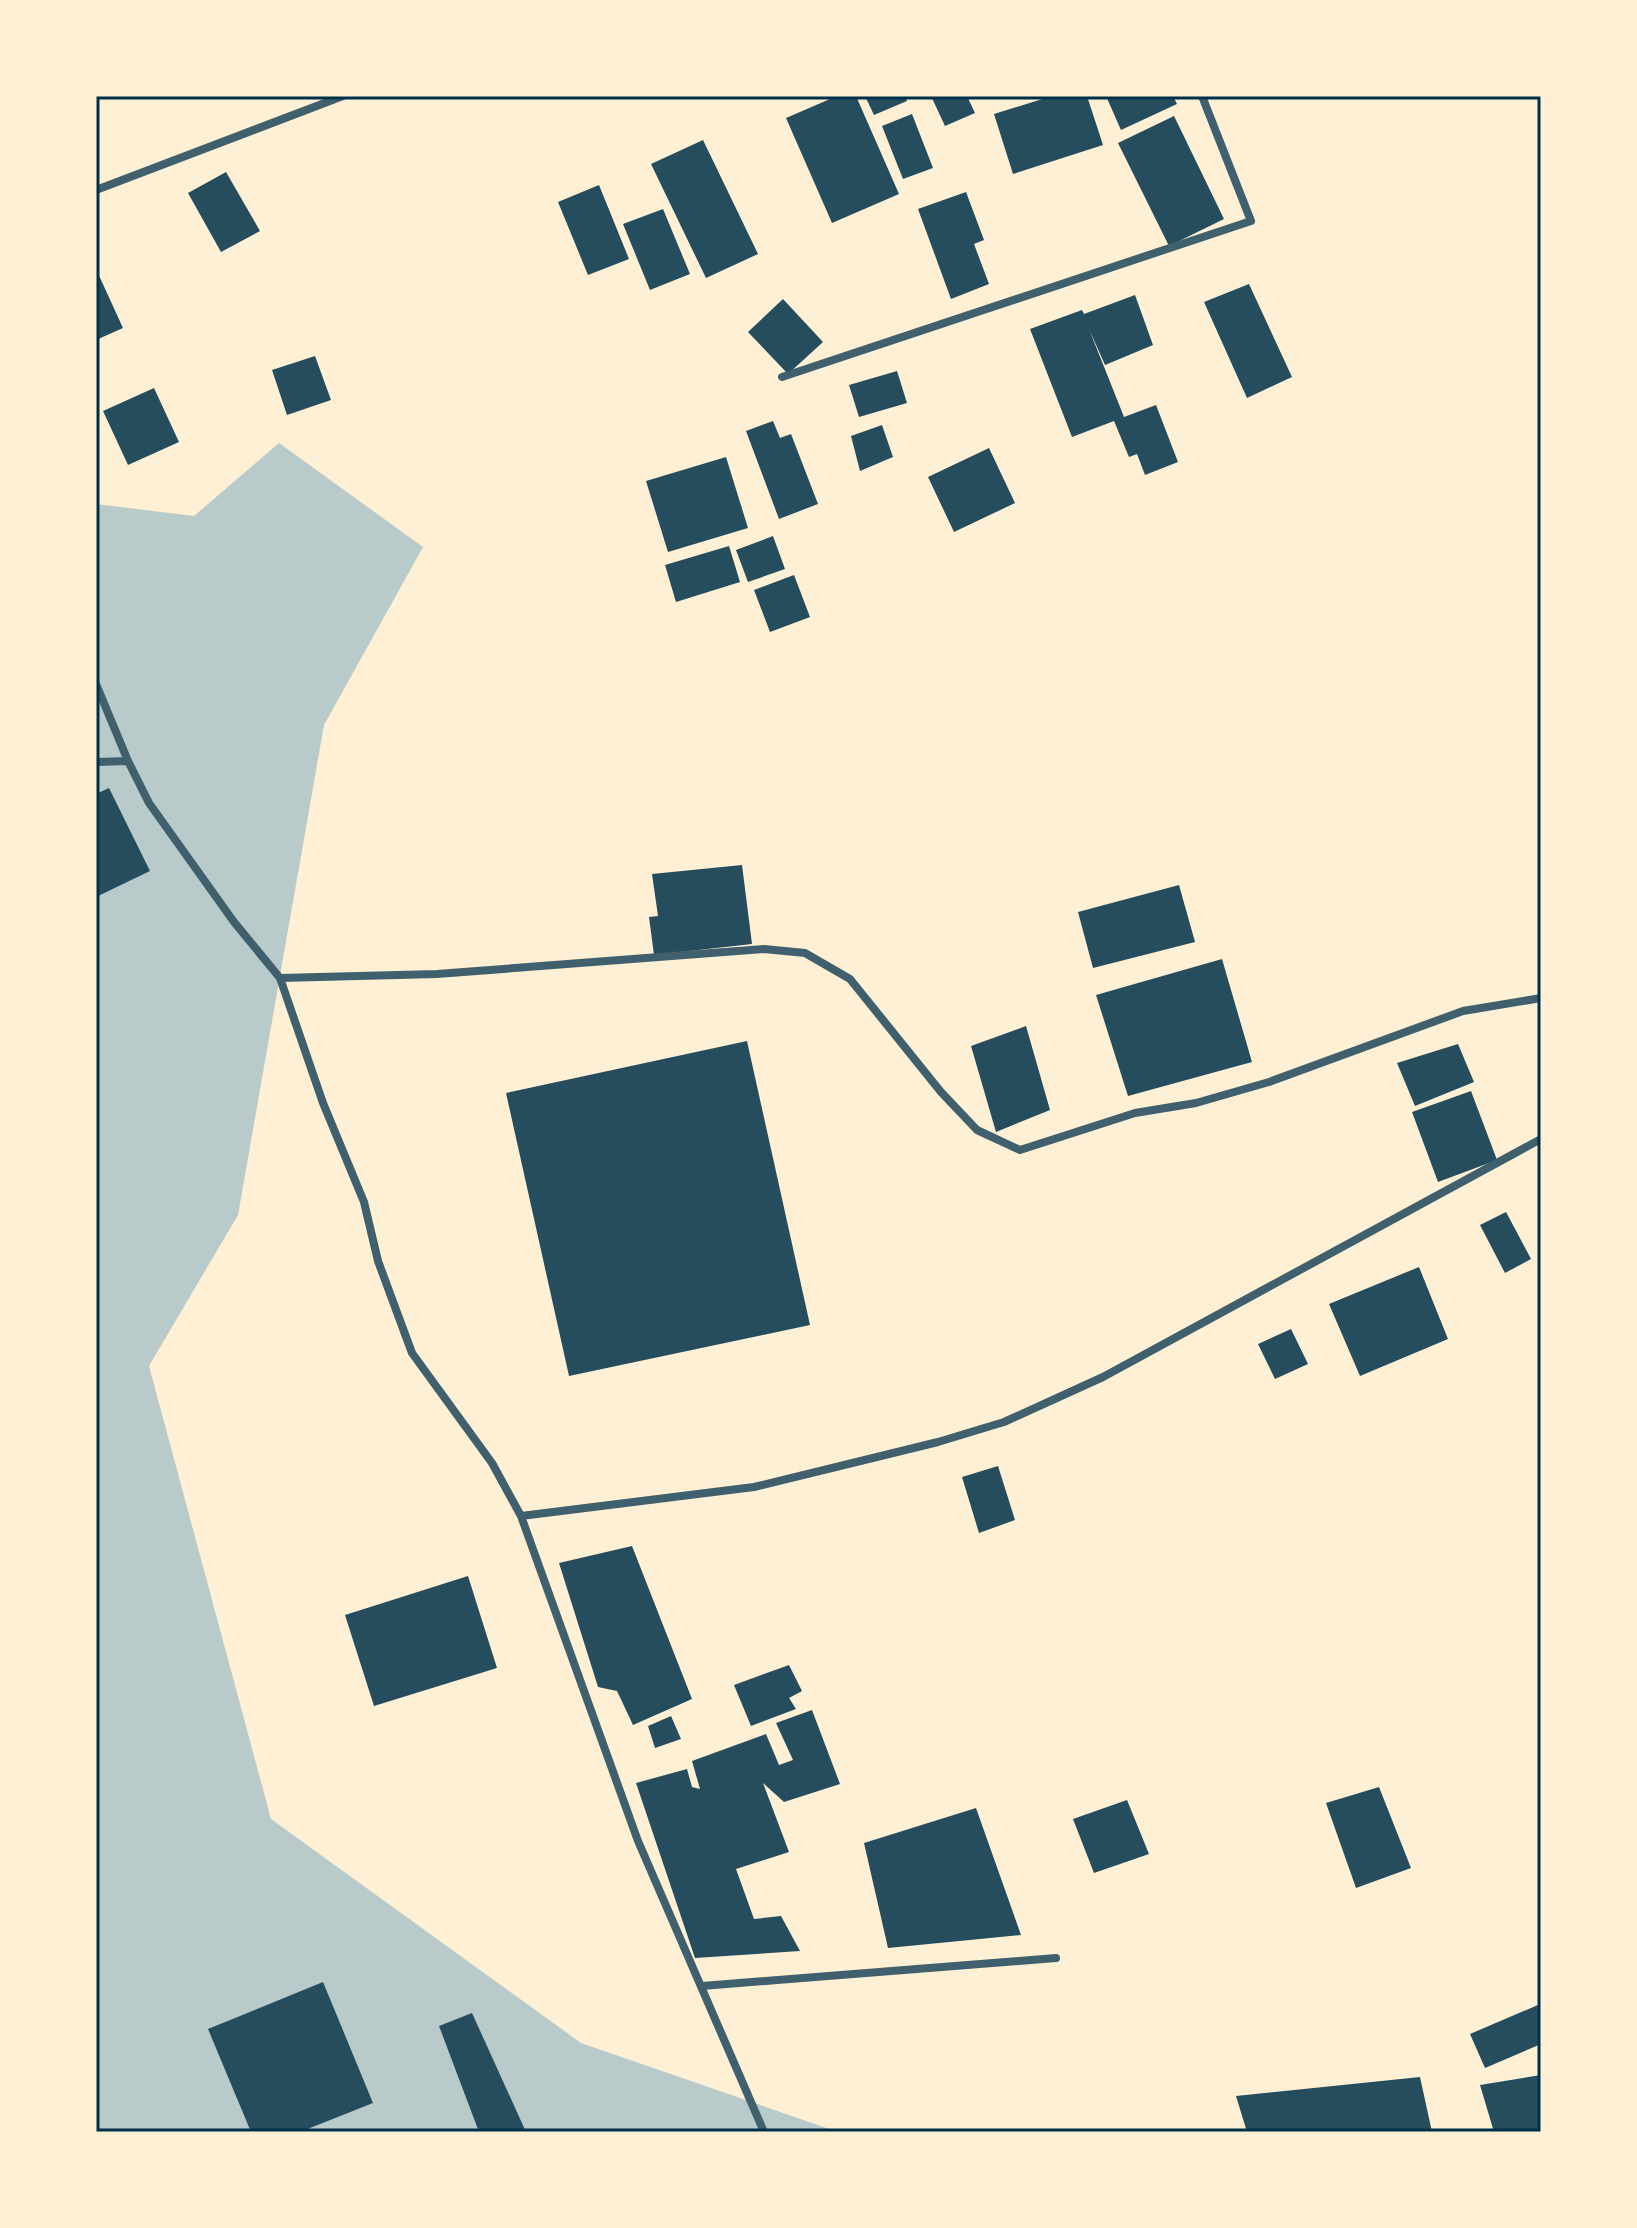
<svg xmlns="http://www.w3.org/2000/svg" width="1637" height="2228" font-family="'Fira Sans',sans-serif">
  <rect width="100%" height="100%" fill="#fdf0d5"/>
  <!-- green -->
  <path fill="#b9caca" d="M279 443 423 547 324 725 238 1215 149 1366 271 1819 581 2043 838 2132H96V504L194 516Z"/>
  <!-- building -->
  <path fill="#264d5e" d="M837 96H856L899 194 832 223 786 118Z
    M865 96H905L907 101 874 115Z
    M931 96H967L975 113 945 126Z
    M1052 96H1087L1103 145 1013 174 994 114Z
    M1106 96H1173L1177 104 1121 130Z
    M912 114 933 168 903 179 882 126Z
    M1174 116 1224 219 1169 246 1118 143Z
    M703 140 758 254 706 278 651 164Z
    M226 172 260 231 221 252 188 193Z
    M599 185 629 259 588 275 558 202Z
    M966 192 984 240 974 244 989 284 951 299 918 209Z
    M663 209 690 274 650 290 623 224Z
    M96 269 123 328 96 340Z
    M1249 284 1292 377 1247 398 1204 302Z
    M1135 295 1153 345 1105 365 1089 329 1124 417 1156 405 1178 462 1145 475 1137 454 1129 457 1114 421 1072 437 1030 329 1082 310 1084 314Z
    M783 299 823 342 788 374 748 332Z
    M315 356 331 400 287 415 272 370Z
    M897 371 907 403 859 417 849 385Z
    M154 388 179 442 128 465 103 411Z
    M773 421 780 438 791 434 818 504 779 519 746 431Z
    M882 425 893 457 860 471 851 436Z
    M989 448 1015 503 954 532 928 477Z
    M726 457 748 528 668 552 646 481Z
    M773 536 785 569 748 582 736 550Z
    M729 546 740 582 676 602 665 565Z
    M794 575 810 617 770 632 754 590Z
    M109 788 150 871 96 897V794Z
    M742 865 752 944 654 955 649 917 658 916 652 874Z
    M1179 885 1195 942 1093 968 1078 912Z
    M1222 959 1252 1062 1128 1096 1096 995Z
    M1026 1026 1050 1110 996 1132 971 1046Z
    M747 1041 810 1325 569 1376 506 1093Z
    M1458 1044 1474 1082 1415 1106 1397 1063Z
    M1471 1091 1497 1160 1438 1182 1412 1112Z
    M1506 1212 1531 1259 1505 1273 1480 1225Z
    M1419 1267 1448 1339 1360 1376 1329 1304Z
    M1291 1329 1308 1364 1275 1379 1258 1344Z
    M998 1466 1015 1520 979 1533 962 1477Z
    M632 1546 692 1699 633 1725 617 1691 598 1687 559 1563Z
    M468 1576 497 1668 374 1706 345 1615Z
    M789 1665 802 1691 789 1698 796 1709 751 1726 734 1685Z
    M812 1710 840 1784 784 1802 763 1783 789 1852 736 1869 754 1919 781 1916 800 1951 695 1958 636 1783 687 1769 692 1787 700 1789 692 1761 766 1734 779 1765 793 1760 776 1723Z
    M671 1716 681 1739 655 1748 648 1726Z
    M1379 1787 1411 1868 1356 1888 1326 1803Z
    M1127 1800 1149 1854 1094 1873 1073 1819Z
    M976 1808 1021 1935 888 1948 864 1843Z
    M323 1982 373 2103 300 2132H251L208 2029Z
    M1538 2005 1541 2011V2044L1485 2068 1470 2034Z
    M472 2013 526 2132H479L439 2026Z
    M1541 2075V2130L1494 2132 1480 2085Z
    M1420 2077 1432 2132H1247L1236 2096Z"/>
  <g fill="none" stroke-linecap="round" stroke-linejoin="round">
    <!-- minor -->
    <path stroke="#3f606c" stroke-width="8" d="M96 190 343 96
      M782 377 1251 221 1202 96
      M96 684 128 761 149 803 234 922 280 978 323 1103 364 1202 378 1261 412 1353 492 1463 521 1516 638 1841 764 2132
      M96 762 128 761
      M280 978 437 974 764 949 805 953 850 979 941 1092 977 1130 1020 1150 1135 1113 1196 1103 1269 1082 1463 1011 1541 998
      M521 1516 754 1487 938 1442 1004 1422 1103 1377 1541 1139
      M702 1986 1056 1958"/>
  </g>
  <!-- border -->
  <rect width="1637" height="2228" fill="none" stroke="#fdf0d5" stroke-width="196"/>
  <rect x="98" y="98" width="1441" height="2032" fill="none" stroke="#003049" stroke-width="3"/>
</svg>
